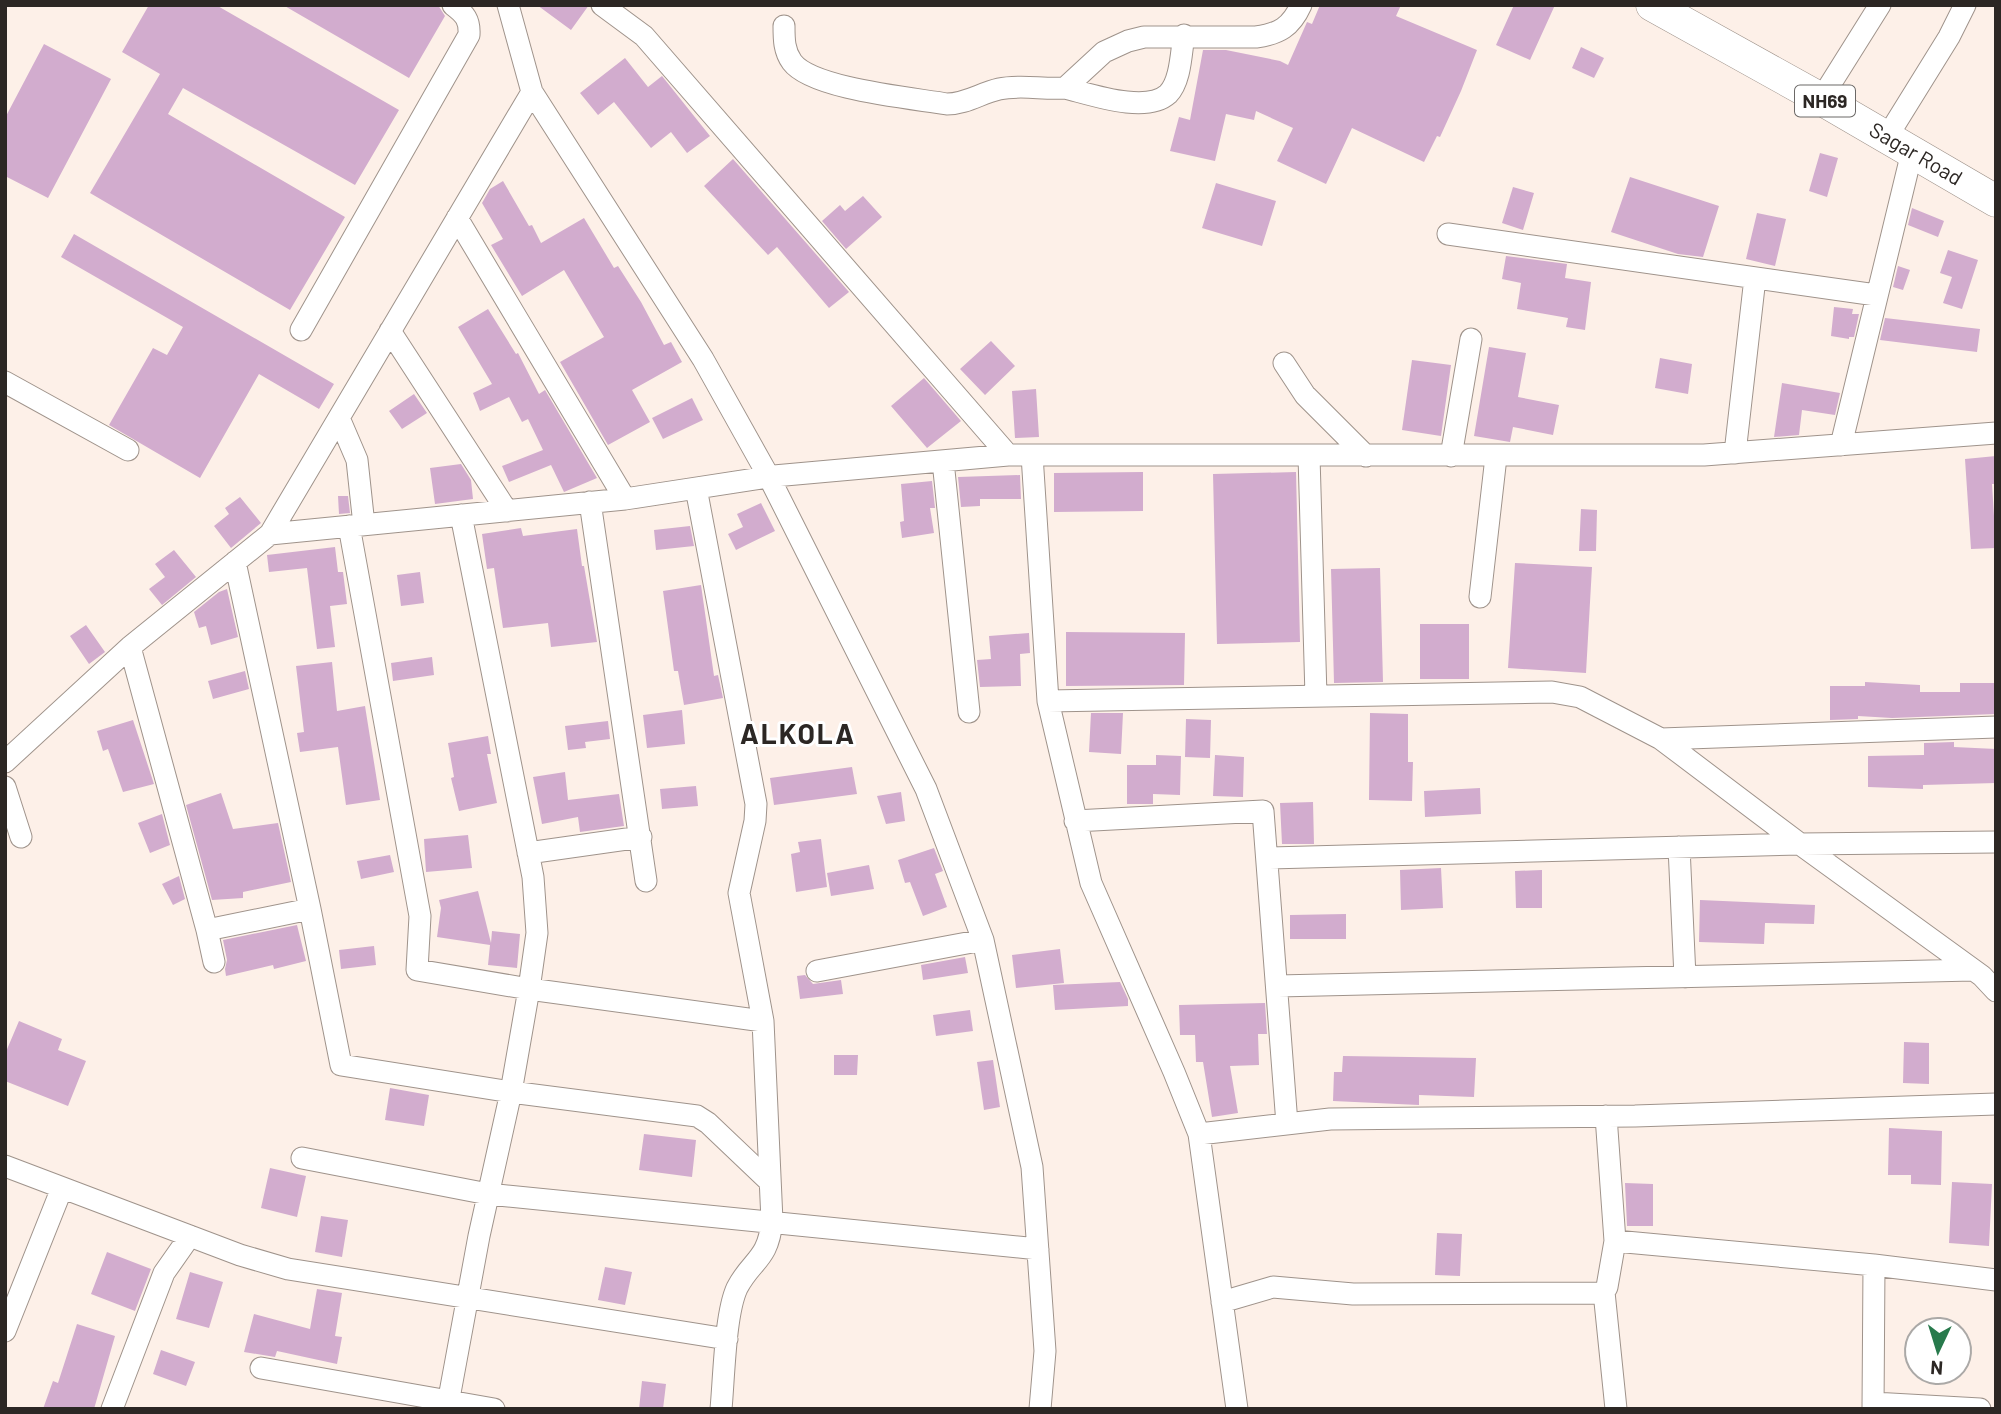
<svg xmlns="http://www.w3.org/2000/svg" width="2001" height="1414" font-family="Barlow,sans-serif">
  <rect width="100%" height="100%" fill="#fdf0e8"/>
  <!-- building -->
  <path fill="#d2acce" d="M149 5H216L399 110 355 185 183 88 168 114 345 217 290 310 90 193 160 74 122 52Z
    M283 5H438L445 16 409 78Z
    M537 5H589L571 30Z
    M1320 5H1401L1396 16 1477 50 1461 91 1440 137 1437 136 1424 162 1352 128 1326 184 1277 161 1293 128 1256 111 1254 120 1226 114 1215 161 1170 151 1179 117 1190 120 1203 50H1226L1280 61 1288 65 1307 22 1312 24Z
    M1514 5H1555L1530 60 1496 45Z
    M44 44 111 79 48 198 5 176V118Z
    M1581 47 1604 58 1594 78 1572 68Z
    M625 58 648 87 662 76 710 136 687 153 671 132 651 148 614 102 598 115 580 93Z
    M1820 153 1838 158 1827 197 1809 191Z
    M733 159 849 292 829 308 777 247 768 255 704 186Z
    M1630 177 1719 206 1703 257 1678 254 1611 232Z
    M503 181 529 226 532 225 541 243 584 218 614 268 618 266 641 302 664 345 671 342 682 362 632 390 650 422 608 445 560 362 604 337 564 270 522 296 491 245 503 239 482 203 490 189Z
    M1216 183 1276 201 1262 246 1202 228Z
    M1513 187 1534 193 1523 230 1502 223Z
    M863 196 882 217 846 249 822 221 840 205 845 211Z
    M1912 208 1944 221 1938 237 1908 225Z
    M1757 213 1786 219 1775 266 1746 259Z
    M74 234 334 384 319 409 259 374 200 478 109 425 153 348 167 355 183 327 61 257Z
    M1948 250 1978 260 1962 309 1943 303 1952 277 1940 273Z
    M1506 256 1567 264 1565 278 1591 282 1585 330 1566 327 1568 318 1517 309 1521 283 1502 279Z
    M1898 266 1910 270 1903 290 1893 287Z
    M1834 307 1853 309 1852 314H1859L1854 337H1849V339L1831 336Z
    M488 309 516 354 518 353 539 394 545 390 597 478 564 492 551 465 509 482 502 466 543 450 528 419 522 422 509 397 480 411 473 393 492 384 458 327Z
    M1885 318 1980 329 1977 352 1880 340Z
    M991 341 1015 366 985 395 960 369Z
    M1489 347 1526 353 1518 397 1559 405 1553 435 1513 427 1510 442 1474 436Z
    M1660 358 1692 364 1688 394 1655 388Z
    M1412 360 1451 365 1441 436 1402 430Z
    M924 378 961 421 927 448 891 406Z
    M1782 383 1840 393 1835 415 1802 410 1799 435 1774 437Z
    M1036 389 1039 437 1015 438 1012 391Z
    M414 394 427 413 402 429 389 411Z
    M692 398 703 420 663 439 652 418Z
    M1996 456V484H1992L1996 548 1971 549 1965 459Z
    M461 464 471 480 473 499 435 504 430 468Z
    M1143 472V511L1054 512V473Z
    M1296 472 1300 642 1217 644 1213 474Z
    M1020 475 1021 499H980V506L961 507 958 477Z
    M932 481 935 508H930L934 533 902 538 900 522 904 521 901 484Z
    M338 496H348L350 513 339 514Z
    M240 497 261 523 231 548 214 526 229 514 225 508Z
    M761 503 775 531 736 550 728 534 743 527 737 514Z
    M1581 509 1597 510 1596 551H1579Z
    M690 526 694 546 656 550 654 530Z
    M521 528 523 536 577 529 582 566H584L597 642 551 647 548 623 503 628 494 568 487 569 482 534Z
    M335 547 338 572H343L347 604 330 606 335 647 317 649 307 568 269 572 267 555Z
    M174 550 196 577 162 605 149 589 165 577 155 564Z
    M1515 563 1592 567 1586 673 1508 668Z
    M1380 568 1383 682 1334 683 1331 569Z
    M420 572 424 603 401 606 397 575Z
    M701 585 714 676 718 675 723 698 684 705 678 671H674L663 591Z
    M227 589 238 637 211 645 206 626 199 628 194 612 219 592Z
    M1420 624H1469V679H1420Z
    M86 625 105 652 89 664 70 636Z
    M1066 632 1185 633 1184 685 1066 686Z
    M1029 633 1030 653 1020 654 1021 686 980 687 977 660 991 659 989 636Z
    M432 657 434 675 393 681 391 663Z
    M332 662 337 711 365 706 380 800 346 805 338 747 300 752 297 733 304 732 296 666Z
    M245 671 249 689 213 699 208 681Z
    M1865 682 1920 685V692H1960V683H1996V714L1892 718 1858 716V719L1830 720V686H1865Z
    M682 710 685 744 647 748 643 715Z
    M1091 713H1123L1121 754 1089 752Z
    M1370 713 1408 714V762H1413L1412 801 1369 800Z
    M1186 719 1211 720 1210 758 1185 757Z
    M133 720 154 784 123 792 108 749 103 751 97 731Z
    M608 721 610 739 585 742 586 748 568 750 565 726Z
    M488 736 491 754H487L497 803 459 811 451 778 454 777 448 743Z
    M1954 742V747L1996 749V783L1923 785V789L1868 787V756L1924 755V743Z
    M1156 755 1181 756 1180 795 1153 794V804H1127V765H1156Z
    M1215 755 1244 757 1243 797 1213 796Z
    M852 767 857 794 774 805 770 778Z
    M565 772 568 800 619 794 624 826 580 832 578 817 542 824 533 777Z
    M696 786 698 806 662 809 660 789Z
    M1480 788 1481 814 1425 817 1424 791Z
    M901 792 905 821 886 824 877 796Z
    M221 793 233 829 278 823 291 882 243 892V898L212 900 186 805Z
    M1313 802 1314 844H1282L1280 803Z
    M162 814 170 845 150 853 138 823Z
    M468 835 472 868 426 872 424 839Z
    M821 839 827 887 796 892 791 854 800 852 798 842Z
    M934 848 943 871 935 874 947 907 923 916 910 882 905 883 898 860Z
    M390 855 394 872 361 879 357 861Z
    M869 865 874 889 831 896 827 873Z
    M1441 868 1443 908 1401 910 1400 870Z
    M1542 870V908H1516L1515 871Z
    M179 876 185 899 173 905 162 884Z
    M478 891 491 943 492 931 520 934 517 968 488 965 490 945 437 937 441 908 439 900Z
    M1700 900 1815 905 1814 924 1765 923 1764 944 1699 942Z
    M1346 914V939H1290V915Z
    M297 925 306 961 274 969 273 965 226 976 225 969 227 960 223 940Z
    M374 946 376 965 341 969 339 950Z
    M1060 949 1064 983 1016 988 1012 955Z
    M965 957 968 973 923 980 921 965Z
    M805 975 813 984 841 980 843 994 800 999 797 976Z
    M1120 982 1128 999V1006L1055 1010 1053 985Z
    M1265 1003 1267 1034H1258L1259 1065 1230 1066 1238 1113 1212 1117 1203 1062H1196L1195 1035H1180L1179 1005Z
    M970 1010 973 1031 936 1036 933 1015Z
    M19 1021 62 1039 58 1050 86 1061 68 1106 5 1081V1054Z
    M1904 1042 1929 1043V1084L1903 1083Z
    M834 1055H858L857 1075H834Z
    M1343 1056 1476 1058 1474 1097 1419 1095V1105L1333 1101 1334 1072H1342Z
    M993 1060 1000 1107 984 1110 977 1062Z
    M390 1088 429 1095 424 1126 385 1120Z
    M1889 1128 1942 1131 1941 1185 1911 1184V1175H1888Z
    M644 1134 696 1140 692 1177 639 1170Z
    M270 1168 306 1176 297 1217 261 1208Z
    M1952 1182 1992 1184 1989 1246 1949 1243Z
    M1625 1183 1653 1184V1226H1627Z
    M321 1216 348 1220 342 1257 315 1252Z
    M1437 1233 1462 1234 1460 1276 1435 1275Z
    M107 1252 151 1269 135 1311 91 1294Z
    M605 1267 632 1272 625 1305 598 1300Z
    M190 1272 223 1282 209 1328 176 1319Z
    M317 1289 342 1293 335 1336 342 1337 337 1364 277 1351 275 1357 244 1352 254 1314 310 1329Z
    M77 1324 115 1336 94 1409H43L53 1381 58 1383Z
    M161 1350 195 1362 186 1386 153 1374Z
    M642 1381 666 1384 663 1409H639Z"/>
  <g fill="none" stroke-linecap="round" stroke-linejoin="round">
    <defs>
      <path id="minor" d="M508 5 532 92 703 359 769 477 926 789 983 940 1032 1167 1045 1351 1040 1409
        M602 5 644 36 1008 455
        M784 26C784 39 784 51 792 62 812 89 912 98 947 104 966 104 981 93 999 89 1021 84 1044 90 1065 88L1104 52 1128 41 1144 37H1256C1279 34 1291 27 1301 5
        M1065 88C1090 94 1146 114 1168 94 1181 81 1181 52 1184 35
        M1821 99 1880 5
        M1887 137 1949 37 1965 5
        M457 218 625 499
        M1448 234 1876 295
        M301 330 469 35C470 20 465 14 453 5
        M390 331 507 511
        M1284 363 1305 395 1366 456
        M5 382 128 450
        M339 418 357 460 364 525
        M1841 445 1912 152
        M1735 453 1755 278
        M1032 455 1048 701 1091 883 1174 1072 1199 1134 1237 1409
        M1309 456 1316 696
        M1451 456 1471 339
        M943 461 969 712
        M696 488 756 804 755 821 739 893 763 1021 772 1221C768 1261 752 1259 737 1288 725 1314 724 1378 721 1409
        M590 502 646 881
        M349 526 420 916 417 970 529 989 763 1021
        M270 534 625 499 774 476 1008 455H1704L1996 433
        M235 562 310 909 341 1065 511 1092 697 1116 708 1123 770 1182
        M1480 597 1496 457
        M130 647 207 930 214 962
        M1048 701 1552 692 1580 697 1661 739 1800 844 1982 976 1996 991
        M1661 739 1996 727
        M5 762 130 647 270 534 532 92
        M5 787 21 837
        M1075 821 1263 811 1287 1124
        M1679 847 1685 977
        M528 853 641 837
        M1267 858 1800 844 1996 842
        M207 930 310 909
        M817 971 983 940
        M1278 986 1973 970
        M1606 1116 1615 1241 1874 1265 1996 1280
        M1199 1134 1330 1119 1635 1116 1996 1104
        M302 1158 488 1194 1038 1249
        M5 1166 240 1255 288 1269 727 1339
        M1604 1292 1616 1409
        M1222 1302 1273 1287 1353 1294 1599 1293 1604 1292 1607 1287 1615 1241
        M5 1331 62 1188
        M261 1368 494 1409
        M1873 1403 1980 1409
        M112 1409 164 1273 190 1236
        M447 1409 479 1236 511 1092 529 989 537 933 533 877 461 515
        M1873 1409 1874 1265"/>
      <g id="highway">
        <path id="s1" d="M1652 5 1821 99 1996 201"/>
      </g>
    </defs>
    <!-- minor casing -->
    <use href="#minor" stroke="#9f938b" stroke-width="23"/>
    <!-- highway casing -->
    <use href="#highway" stroke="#9f938b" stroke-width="33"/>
    <!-- minor -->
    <use href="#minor" stroke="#fff" stroke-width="21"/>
    <!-- highway -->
    <use href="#highway" stroke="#fff" stroke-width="32"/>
  </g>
  <g text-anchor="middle" stroke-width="6" stroke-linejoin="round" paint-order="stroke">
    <!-- shield labels -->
    <rect fill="#fff" stroke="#6b6866" stroke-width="2" x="1795" y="85.5" width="60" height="31" rx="5"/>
    <g font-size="19" font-weight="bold" fill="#2c2724">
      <text x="1825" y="108">NH69</text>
    </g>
    <!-- street labels -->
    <g font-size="21" fill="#2c2724" stroke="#fff">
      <text dy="7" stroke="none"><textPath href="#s1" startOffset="303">Sagar Road</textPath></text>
    </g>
    <!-- district labels -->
    <g font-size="28" font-weight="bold" letter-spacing="2" fill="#2c2724" stroke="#fff">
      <text x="798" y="744">ALKOLA</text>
    </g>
  </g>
  <!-- border -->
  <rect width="2001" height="1414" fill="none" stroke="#2c2724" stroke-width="14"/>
  <!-- north arrow -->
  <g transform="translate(1938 1351) rotate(184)"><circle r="33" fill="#ffffff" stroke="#aba9a7" stroke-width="2"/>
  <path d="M0-5L12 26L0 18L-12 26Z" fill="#287a4c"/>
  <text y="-10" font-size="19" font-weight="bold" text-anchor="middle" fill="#2c2724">N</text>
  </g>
</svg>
